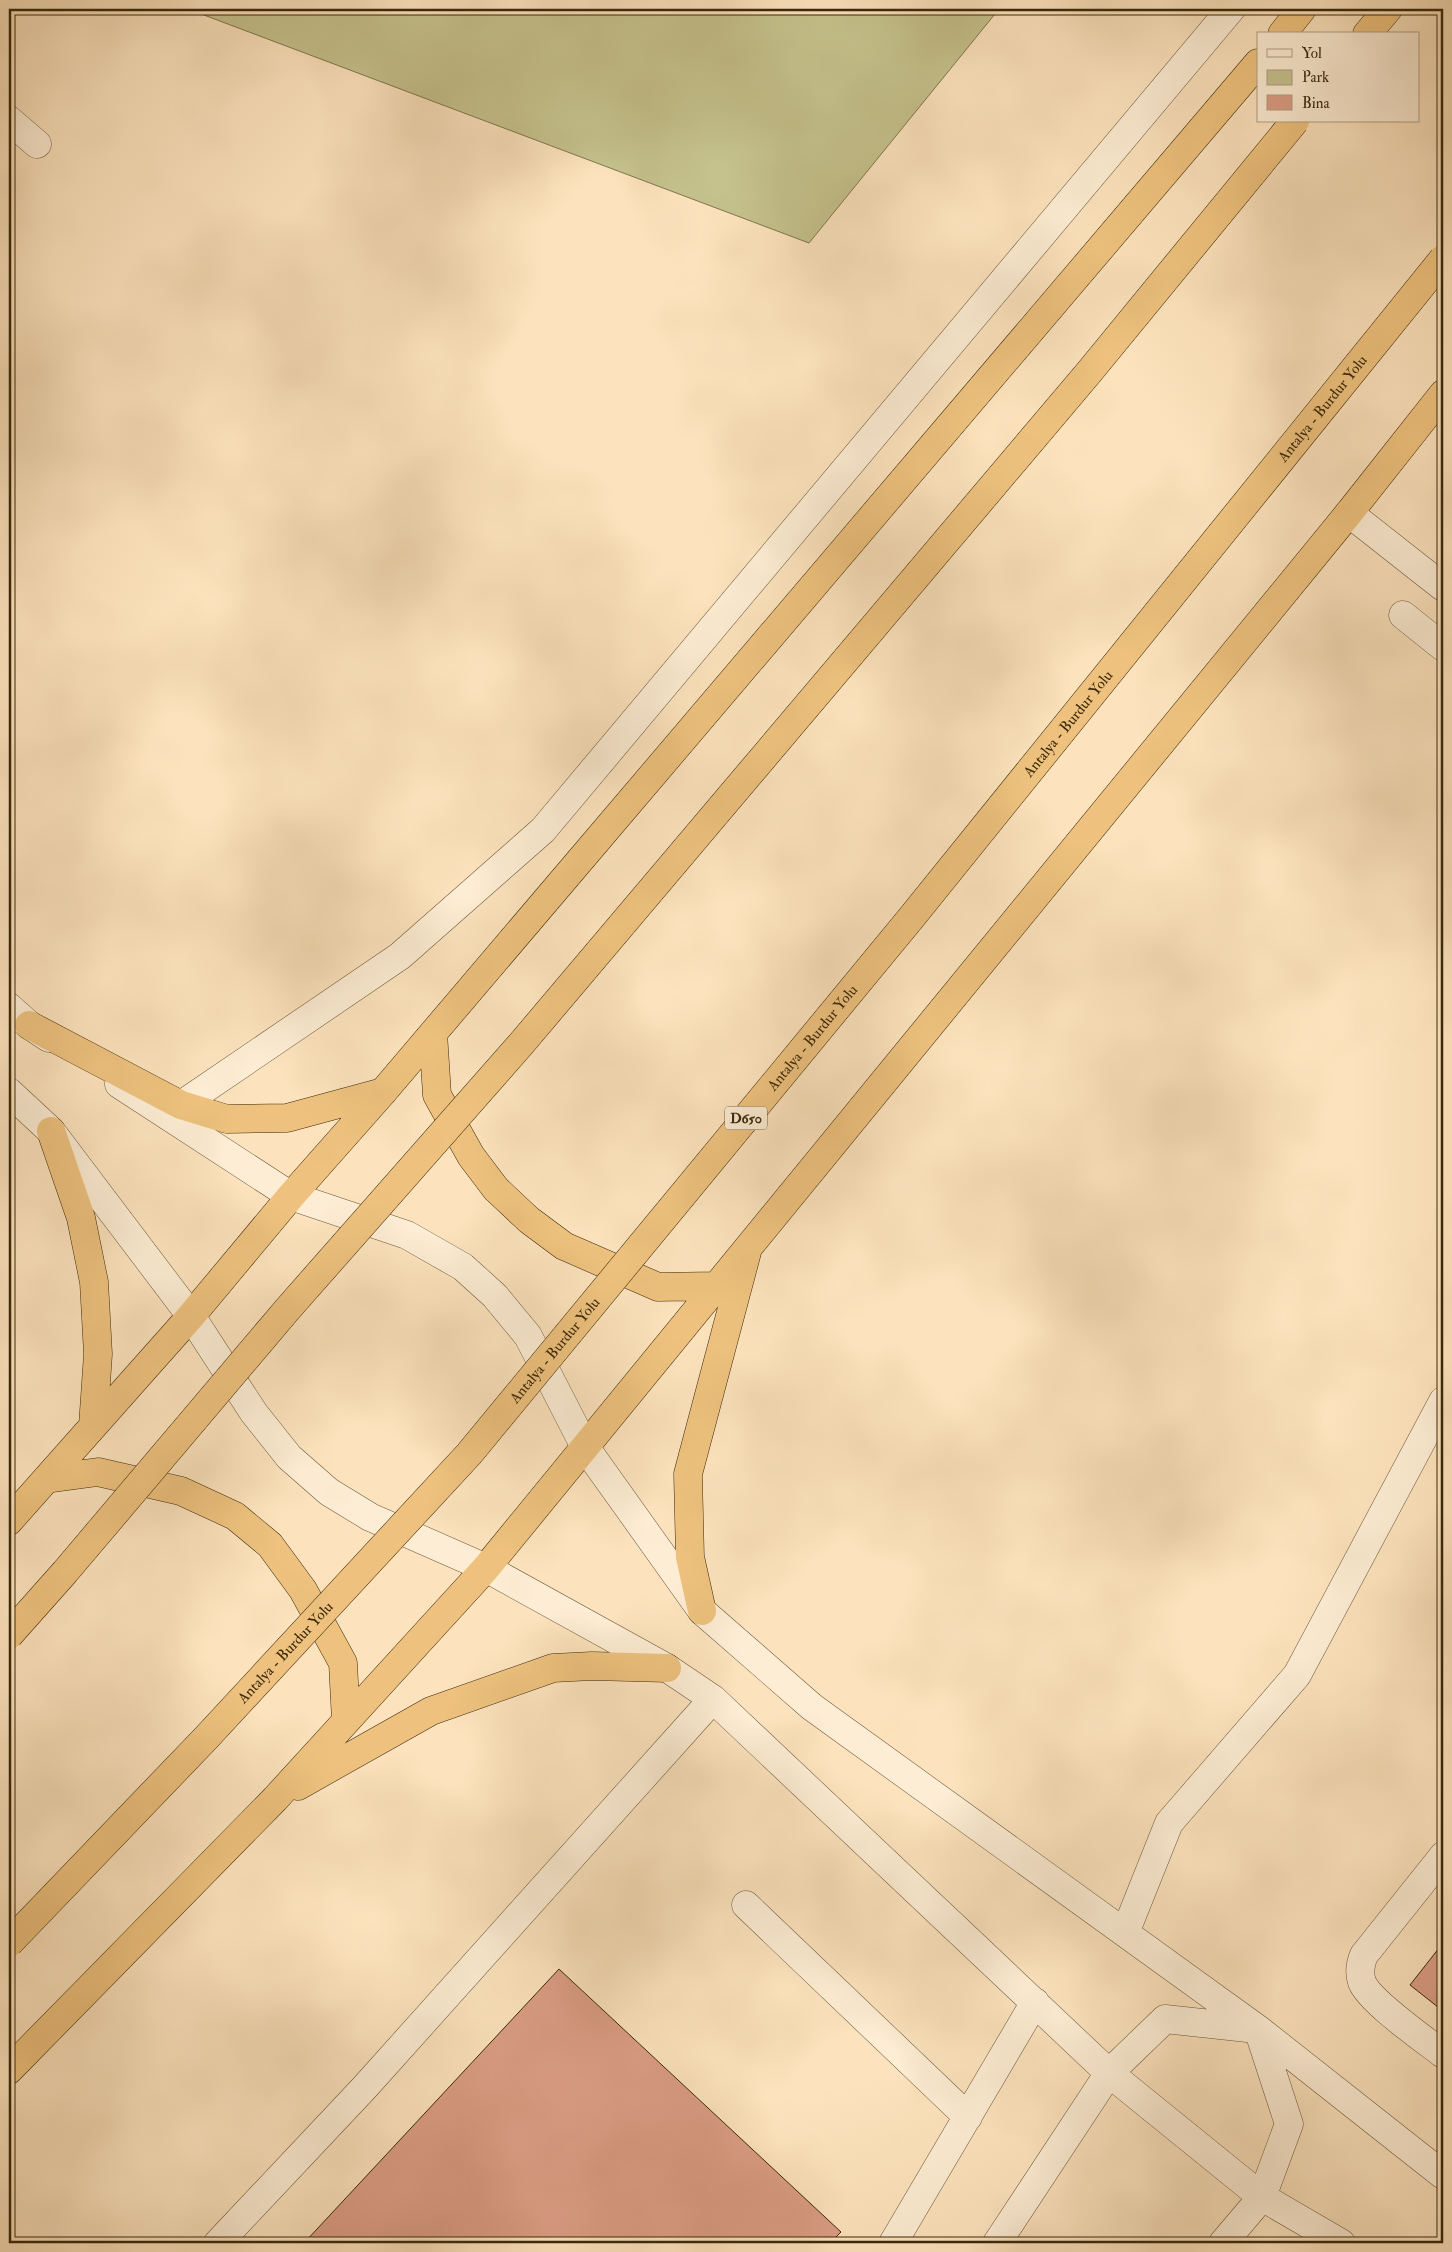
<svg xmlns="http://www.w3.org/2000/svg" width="1452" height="2252" font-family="'IM FELL Double Pica',serif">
  <rect width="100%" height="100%" fill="#fce3bd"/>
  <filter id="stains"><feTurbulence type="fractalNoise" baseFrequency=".004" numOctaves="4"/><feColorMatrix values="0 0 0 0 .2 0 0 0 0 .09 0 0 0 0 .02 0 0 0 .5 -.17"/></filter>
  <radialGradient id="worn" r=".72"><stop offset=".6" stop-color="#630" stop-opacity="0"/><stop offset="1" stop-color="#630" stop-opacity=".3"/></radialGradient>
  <!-- green -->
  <path fill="#c5c28d" stroke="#80754c" d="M188 9H999L809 243Z"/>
  <!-- building -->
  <path fill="#db9d85" stroke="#3a280b" d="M1443 1943V2011L1410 1985Z
    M559 1969 841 2232 830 2243H304Z"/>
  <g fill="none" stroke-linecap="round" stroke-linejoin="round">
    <defs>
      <path id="minor" d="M9 120 37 144
        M1349 513 1443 587
        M1403 615 1443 647
        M9 1007 29 1025 49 1038
        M119 1084 291 1196 407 1235 463 1267 495 1296 528 1336 585 1447 702 1611 812 1707 1258 2029 1443 2175
        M9 1092 51 1131 191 1316 254 1413 289 1457 329 1492 370 1517 486 1568 667 1668 713 1699 1109 2073 1262 2197 1341 2243
        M181 1105 400 956 543 830 1231 9
        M1443 1856 1364 1955C1360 1964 1359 1973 1362 1982 1369 2001 1425 2040 1443 2054
        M746 1905 968 2117
        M1125 1933 1169 1823 1297 1675 1443 1401
        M218 2243 365 2087 713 1699
        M893 2243 1035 2002
        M997 2243 1109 2073 1165 2019 1257 2029
        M1223 2243 1262 2197 1289 2124 1258 2029"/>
      <path id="highway" d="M1282 34 1302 9
        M1367 34 1388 9
        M29 1025 181 1105 227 1119 287 1118 383 1092
        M433 1033 437 1095 471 1156 496 1189 529 1220 564 1246 658 1287 715 1286
        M51 1131 81 1218 94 1282 98 1354 93 1426
        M46 1479 98 1472 181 1491 235 1516 270 1545 303 1590 343 1663 346 1721
        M9 1521 191 1316 291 1196 383 1092 1258 63
        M702 1611 690 1557 688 1474 747 1252
        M298 1786 431 1711 553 1668 592 1666 667 1668
        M9 2070 275 1799 486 1568 1349 513 1443 394"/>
    </defs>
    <!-- minor casing -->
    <use href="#minor" stroke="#6a5738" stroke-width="29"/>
    <!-- highway casing -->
    <use href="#highway" stroke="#3a280b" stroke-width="29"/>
    <!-- minor -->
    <use href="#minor" stroke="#fdedd4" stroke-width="28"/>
    <!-- highway -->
    <use href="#highway" stroke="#eec27e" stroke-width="28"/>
    <defs>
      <g id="highway-bridge">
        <path d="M9 1635 65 1572 286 1311 521 1044 1090 371 1295 121"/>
        <path id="s1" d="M9 1943 206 1738 469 1454 911 918 1443 259"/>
      </g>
    </defs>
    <!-- highway-bridge casing -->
    <use href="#highway-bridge" stroke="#3a280b" stroke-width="29" stroke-linecap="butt"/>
    <!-- highway-bridge -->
    <use href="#highway-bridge" stroke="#eec27e" stroke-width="28"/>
  </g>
  <g text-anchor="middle" stroke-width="4.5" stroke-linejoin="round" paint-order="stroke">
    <!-- shield labels -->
    <rect fill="#fdedd4" stroke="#746347" stroke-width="1" x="725" y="1106.5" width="42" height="23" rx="4"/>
    <g font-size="14" font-weight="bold" fill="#3a280b">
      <text x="746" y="1123">D650</text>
    </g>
    <!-- street labels -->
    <g font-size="15" fill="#3a280b" stroke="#fdedd4">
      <text dy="5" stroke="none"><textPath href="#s1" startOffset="2021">Antalya - Burdur Yolu</textPath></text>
      <text dy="5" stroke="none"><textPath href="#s1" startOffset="1616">Antalya - Burdur Yolu</textPath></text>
      <text dy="5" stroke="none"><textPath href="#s1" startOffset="1211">Antalya - Burdur Yolu</textPath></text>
      <text dy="5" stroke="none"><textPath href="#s1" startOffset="806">Antalya - Burdur Yolu</textPath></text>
      <text dy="5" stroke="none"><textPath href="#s1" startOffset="401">Antalya - Burdur Yolu</textPath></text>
    </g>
  </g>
  <!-- margin -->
  <rect width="1452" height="2252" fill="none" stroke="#fce3bd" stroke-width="30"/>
  <rect x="10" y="10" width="1432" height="2232" fill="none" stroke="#3a280b" stroke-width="2.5"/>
  <rect x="15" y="15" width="1422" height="2222" fill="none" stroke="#3a280b"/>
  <!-- legend -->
  <rect x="1257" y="32" width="162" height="90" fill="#fdedd4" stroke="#af9e84"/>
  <rect x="1267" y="49" width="25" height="8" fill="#fdedd4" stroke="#af9e84"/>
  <text x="1302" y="58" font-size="15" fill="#3a280b">Yol</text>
  <rect x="1267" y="70" width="25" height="15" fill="#c5c28d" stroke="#af9e84"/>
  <text x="1302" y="82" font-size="15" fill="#3a280b">Park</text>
  <rect x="1267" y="95" width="25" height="15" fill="#db9d85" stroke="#af9e84"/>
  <text x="1302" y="108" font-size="15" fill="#3a280b">Bina</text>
  <rect width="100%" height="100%" filter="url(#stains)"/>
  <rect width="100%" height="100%" fill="url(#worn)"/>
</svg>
